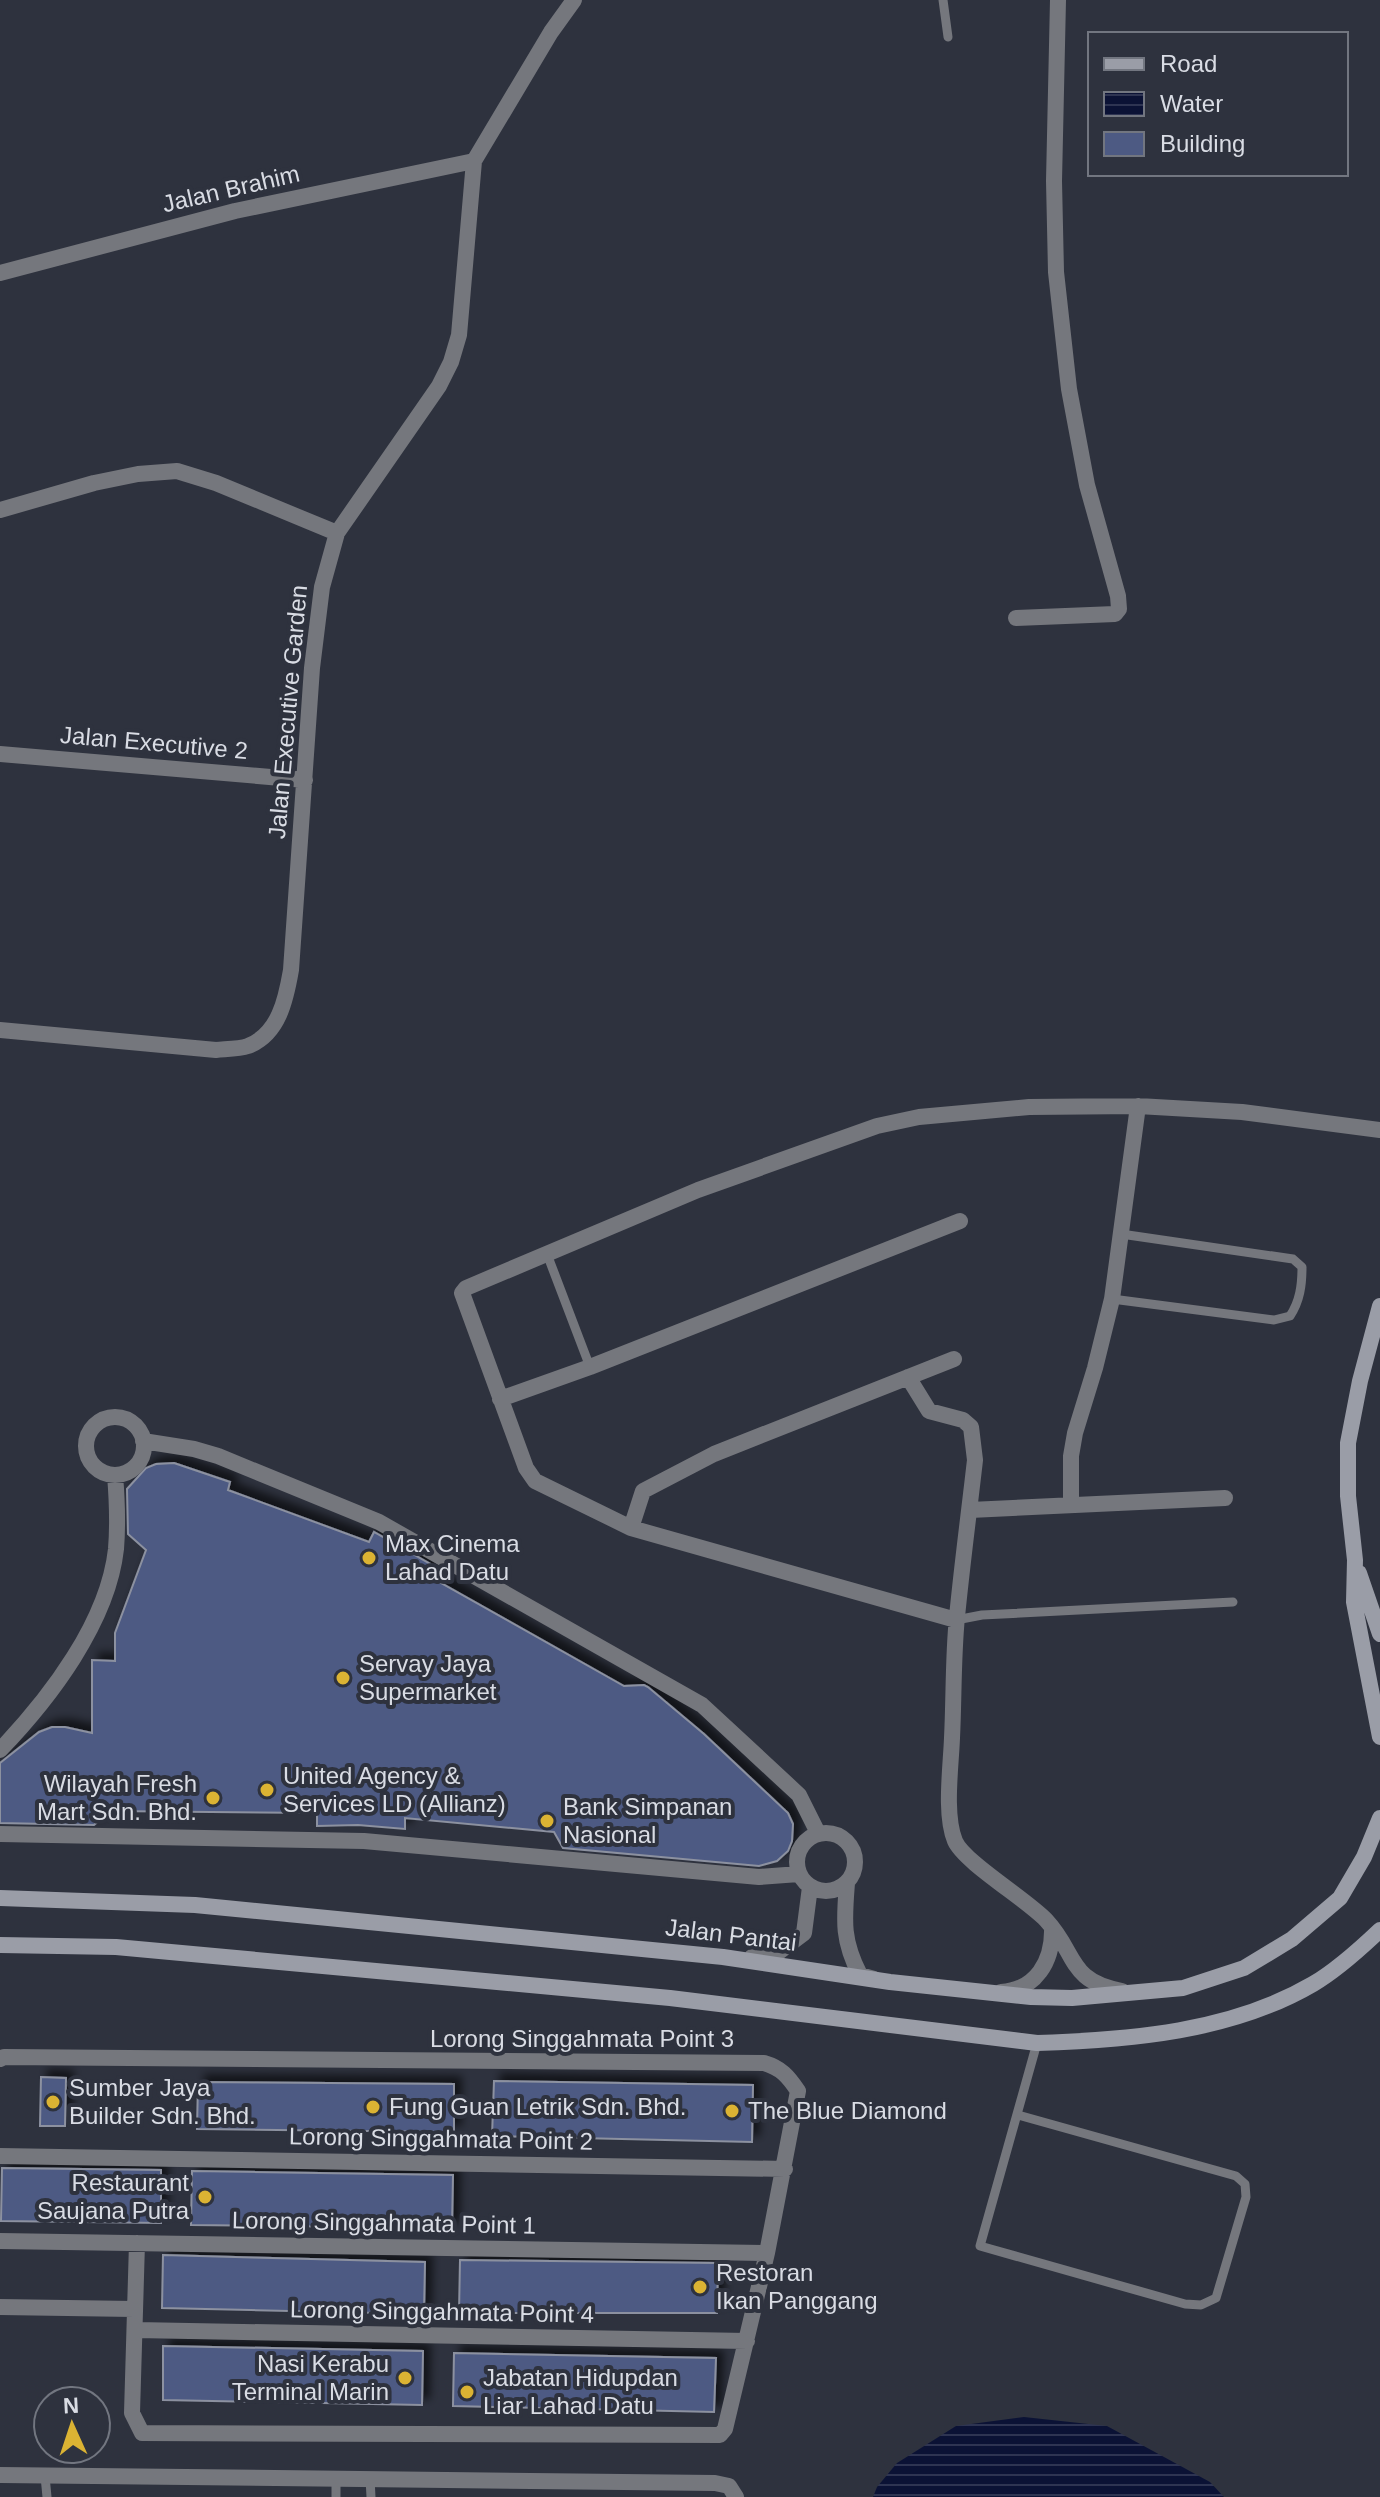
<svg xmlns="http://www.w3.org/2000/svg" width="1380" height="2497" font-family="Helvetica,sans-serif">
  <defs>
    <pattern id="water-rules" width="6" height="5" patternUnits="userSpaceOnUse" patternTransform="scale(2)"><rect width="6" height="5" fill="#0b1235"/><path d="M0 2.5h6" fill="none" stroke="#2e3452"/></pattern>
    <filter id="shadow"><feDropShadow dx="7" dy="-7" stdDeviation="4" flood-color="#0009"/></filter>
  </defs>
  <rect width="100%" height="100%" fill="#2e323e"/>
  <!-- water -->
  <path fill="url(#water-rules)" d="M1024 2417 1107 2426 1210 2482 1224 2497H873L877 2487 897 2463 956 2426Z"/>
  <!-- building -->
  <path fill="#4d5a83" stroke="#8c91a0" stroke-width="2" filter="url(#shadow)" d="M174 1463 230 1482 228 1490 369 1542 374 1532 432 1565 427 1575 624 1686 644 1685 648 1687 704 1734 788 1813 793 1824 792 1841 788 1851 777 1861 759 1866 563 1848 554 1832 405 1818V1829L358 1825 317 1826V1813L110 1811 94 1825 0 1823V1763L39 1732 52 1727H65L92 1733V1660L115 1661V1633L146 1550 128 1534 127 1489 146 1468 156 1464Z
    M41 2077 66 2078 65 2126H40Z
    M494 2081 753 2085 752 2142 492 2136Z
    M198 2082 454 2084V2132L197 2129Z
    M2 2168 161 2170V2223L1 2221Z
    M192 2171 453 2175 452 2228 191 2225Z
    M163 2255 425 2262 424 2314 162 2308Z
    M460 2260 718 2263 717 2313H459Z
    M163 2346 423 2351 422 2405 163 2400Z
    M454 2353 716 2358 714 2412 453 2406Z"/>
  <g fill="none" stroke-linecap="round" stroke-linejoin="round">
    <!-- lane -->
    <path stroke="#75777d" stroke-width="9" d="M943 0 948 37
      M547 1254 590 1367
      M1112 1299 1274 1320 1290 1316C1300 1301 1302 1285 1302 1267L1293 1259 1121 1234
      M956 1620 982 1615 1233 1602
      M1018 2115 1236 2176 1245 2184 1246 2197 1216 2298 1201 2305 1185 2304 980 2246 1037 2043
      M45 2476 47 2497
      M370 2478 371 2497
      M336 2497V2478"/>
    <!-- street -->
    <path stroke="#75777d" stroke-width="16" d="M0 273 235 211 474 161
      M0 510 94 483 138 474 177 471 216 483 337 533
      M1016 618 1115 614 1119 609 1118 596 1087 485 1069 389 1056 272 1054 181 1058 0
      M0 754 305 780
      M0 1030 216 1050C226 1049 239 1049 248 1046 279 1034 286 999 291 970L312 668 322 587 337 533 439 386 451 362 459 335 474 161 551 32 574 0
      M908 1377 929 1411 963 1420 971 1427 975 1460C969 1513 962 1565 957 1617 953 1657 954 1698 952 1738 951 1766 944 1815 955 1841 964 1862 1026 1899 1046 1920 1077 1953 1067 1981 1122 1991
      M500 1399 590 1367 960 1221
      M86 1446a29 29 0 1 1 58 0a29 29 0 1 1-58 0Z
      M143 1441 194 1449 218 1456 379 1522 702 1705 799 1795 818 1833
      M1071 1505V1456L1075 1433 1095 1368 1112 1299 1138 1106
      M970 1510 1225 1498
      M631 1528 643 1491 714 1454 954 1359
      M956 1620 631 1528 535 1481 526 1468 462 1293 466 1288 698 1190 877 1126 919 1117 1029 1107 1138 1106 1242 1112 1380 1130
      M0 1750C50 1698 108 1622 116 1549 118 1524 117 1499 115 1475
      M797 1862a29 29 0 1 1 58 0a29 29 0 1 1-58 0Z
      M0 1834 364 1841 759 1877 799 1874
      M847 1883C844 1921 842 1940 860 1975L874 1979
      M752 1957H772L804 1933 810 1887
      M1001 1992C1036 1990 1053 1961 1052 1928
      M0 2059 4 2057 764 2063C781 2068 788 2076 798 2091L767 2253 725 2429 720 2435 142 2433 132 2413 137 2243
      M0 2156 785 2169
      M0 2241 767 2253
      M0 2307 134 2309
      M136 2330 747 2341
      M0 2475 715 2483 729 2486 736 2497"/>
    <!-- secondary -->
    <path stroke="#9a9da7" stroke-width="16" d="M1380 1306 1360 1381 1348 1443V1496L1355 1560 1354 1602 1380 1737
      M1359 1573 1380 1634
      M0 1898 195 1905 723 1957 890 1982 1031 1997 1072 1998 1183 1988 1244 1968 1292 1939 1340 1898 1364 1857 1380 1818
      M0 1945 116 1947 670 1998 1037 2043C1130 2040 1231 2032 1313 1984 1337 1970 1360 1949 1380 1930"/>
  </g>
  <!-- markers -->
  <g fill="#dbb333" stroke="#2e323e" stroke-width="3">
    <circle cx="369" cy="1558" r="8"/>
    <circle cx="343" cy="1678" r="8"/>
    <circle cx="267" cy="1790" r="8"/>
    <circle cx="213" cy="1798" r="8"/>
    <circle cx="547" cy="1821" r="8"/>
    <circle cx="53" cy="2102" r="8"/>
    <circle cx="373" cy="2107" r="8"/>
    <circle cx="732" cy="2111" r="8"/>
    <circle cx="205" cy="2197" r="8"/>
    <circle cx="700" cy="2287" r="8"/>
    <circle cx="405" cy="2378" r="8"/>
    <circle cx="467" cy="2392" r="8"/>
  </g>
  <g text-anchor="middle" stroke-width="8" stroke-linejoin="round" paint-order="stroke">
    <!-- street labels -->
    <g font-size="24" fill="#d9dce4" stroke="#2e323e">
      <text transform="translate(231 189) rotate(-13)" y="8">Jalan Brahim</text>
      <text transform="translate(288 712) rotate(-85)" y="8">Jalan Executive Garden</text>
      <text transform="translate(154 743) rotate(5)" y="8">Jalan Executive 2</text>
      <text transform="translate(731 1935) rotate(7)" y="8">Jalan Pantai</text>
      <text x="582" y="2047">Lorong Singgahmata Point 3</text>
      <text transform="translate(441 2139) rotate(1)" y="8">Lorong Singgahmata Point 2</text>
      <text transform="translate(384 2223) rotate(1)" y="8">Lorong Singgahmata Point 1</text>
      <text transform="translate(442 2312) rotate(1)" y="8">Lorong Singgahmata Point 4</text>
    </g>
    <!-- poi labels -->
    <g font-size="24" fill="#d9dce4" stroke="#2e323e" text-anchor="start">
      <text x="385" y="1552">Max Cinema<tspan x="385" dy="28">Lahad Datu</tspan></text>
      <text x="359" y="1672">Servay Jaya<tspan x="359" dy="28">Supermarket</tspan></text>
      <text x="283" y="1784">United Agency &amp;<tspan x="283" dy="28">Services LD (Allianz)</tspan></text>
      <text x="197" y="1792" text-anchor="end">Wilayah Fresh<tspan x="197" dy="28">Mart Sdn. Bhd.</tspan></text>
      <text x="563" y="1815">Bank Simpanan<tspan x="563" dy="28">Nasional</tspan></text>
      <text x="69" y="2096">Sumber Jaya<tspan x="69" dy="28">Builder Sdn. Bhd.</tspan></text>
      <text x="389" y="2115">Fung Guan Letrik Sdn. Bhd.</text>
      <text x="748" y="2119">The Blue Diamond</text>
      <text x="189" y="2191" text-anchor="end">Restaurant<tspan x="189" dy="28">Saujana Putra</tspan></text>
      <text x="716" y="2281">Restoran<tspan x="716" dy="28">Ikan Panggang</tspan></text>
      <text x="389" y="2372" text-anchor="end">Nasi Kerabu<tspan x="389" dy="28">Terminal Marin</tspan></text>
      <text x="483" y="2386">Jabatan Hidupdan<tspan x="483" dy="28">Liar Lahad Datu</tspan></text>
    </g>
  </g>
  <!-- legend -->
  <rect x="1088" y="32" width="260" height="144" fill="#2e323e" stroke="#727680" stroke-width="2"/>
  <rect x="1104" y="58" width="40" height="12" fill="#9a9da7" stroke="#727680" stroke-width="2"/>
  <text x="1160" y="72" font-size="24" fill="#d9dce4">Road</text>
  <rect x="1104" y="92" width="40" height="24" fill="url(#water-rules)" stroke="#727680" stroke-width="2"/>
  <text x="1160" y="112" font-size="24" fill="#d9dce4">Water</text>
  <rect x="1104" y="132" width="40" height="24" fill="#4d5a83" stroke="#727680" stroke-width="2"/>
  <text x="1160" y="152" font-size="24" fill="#d9dce4">Building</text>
  <!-- north arrow -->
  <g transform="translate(72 2425) rotate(357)"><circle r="38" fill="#2e323e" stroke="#727680" stroke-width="2"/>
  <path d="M0-6L14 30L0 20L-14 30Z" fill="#dbb333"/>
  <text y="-12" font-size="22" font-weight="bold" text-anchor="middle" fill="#d9dce4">N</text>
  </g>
</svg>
